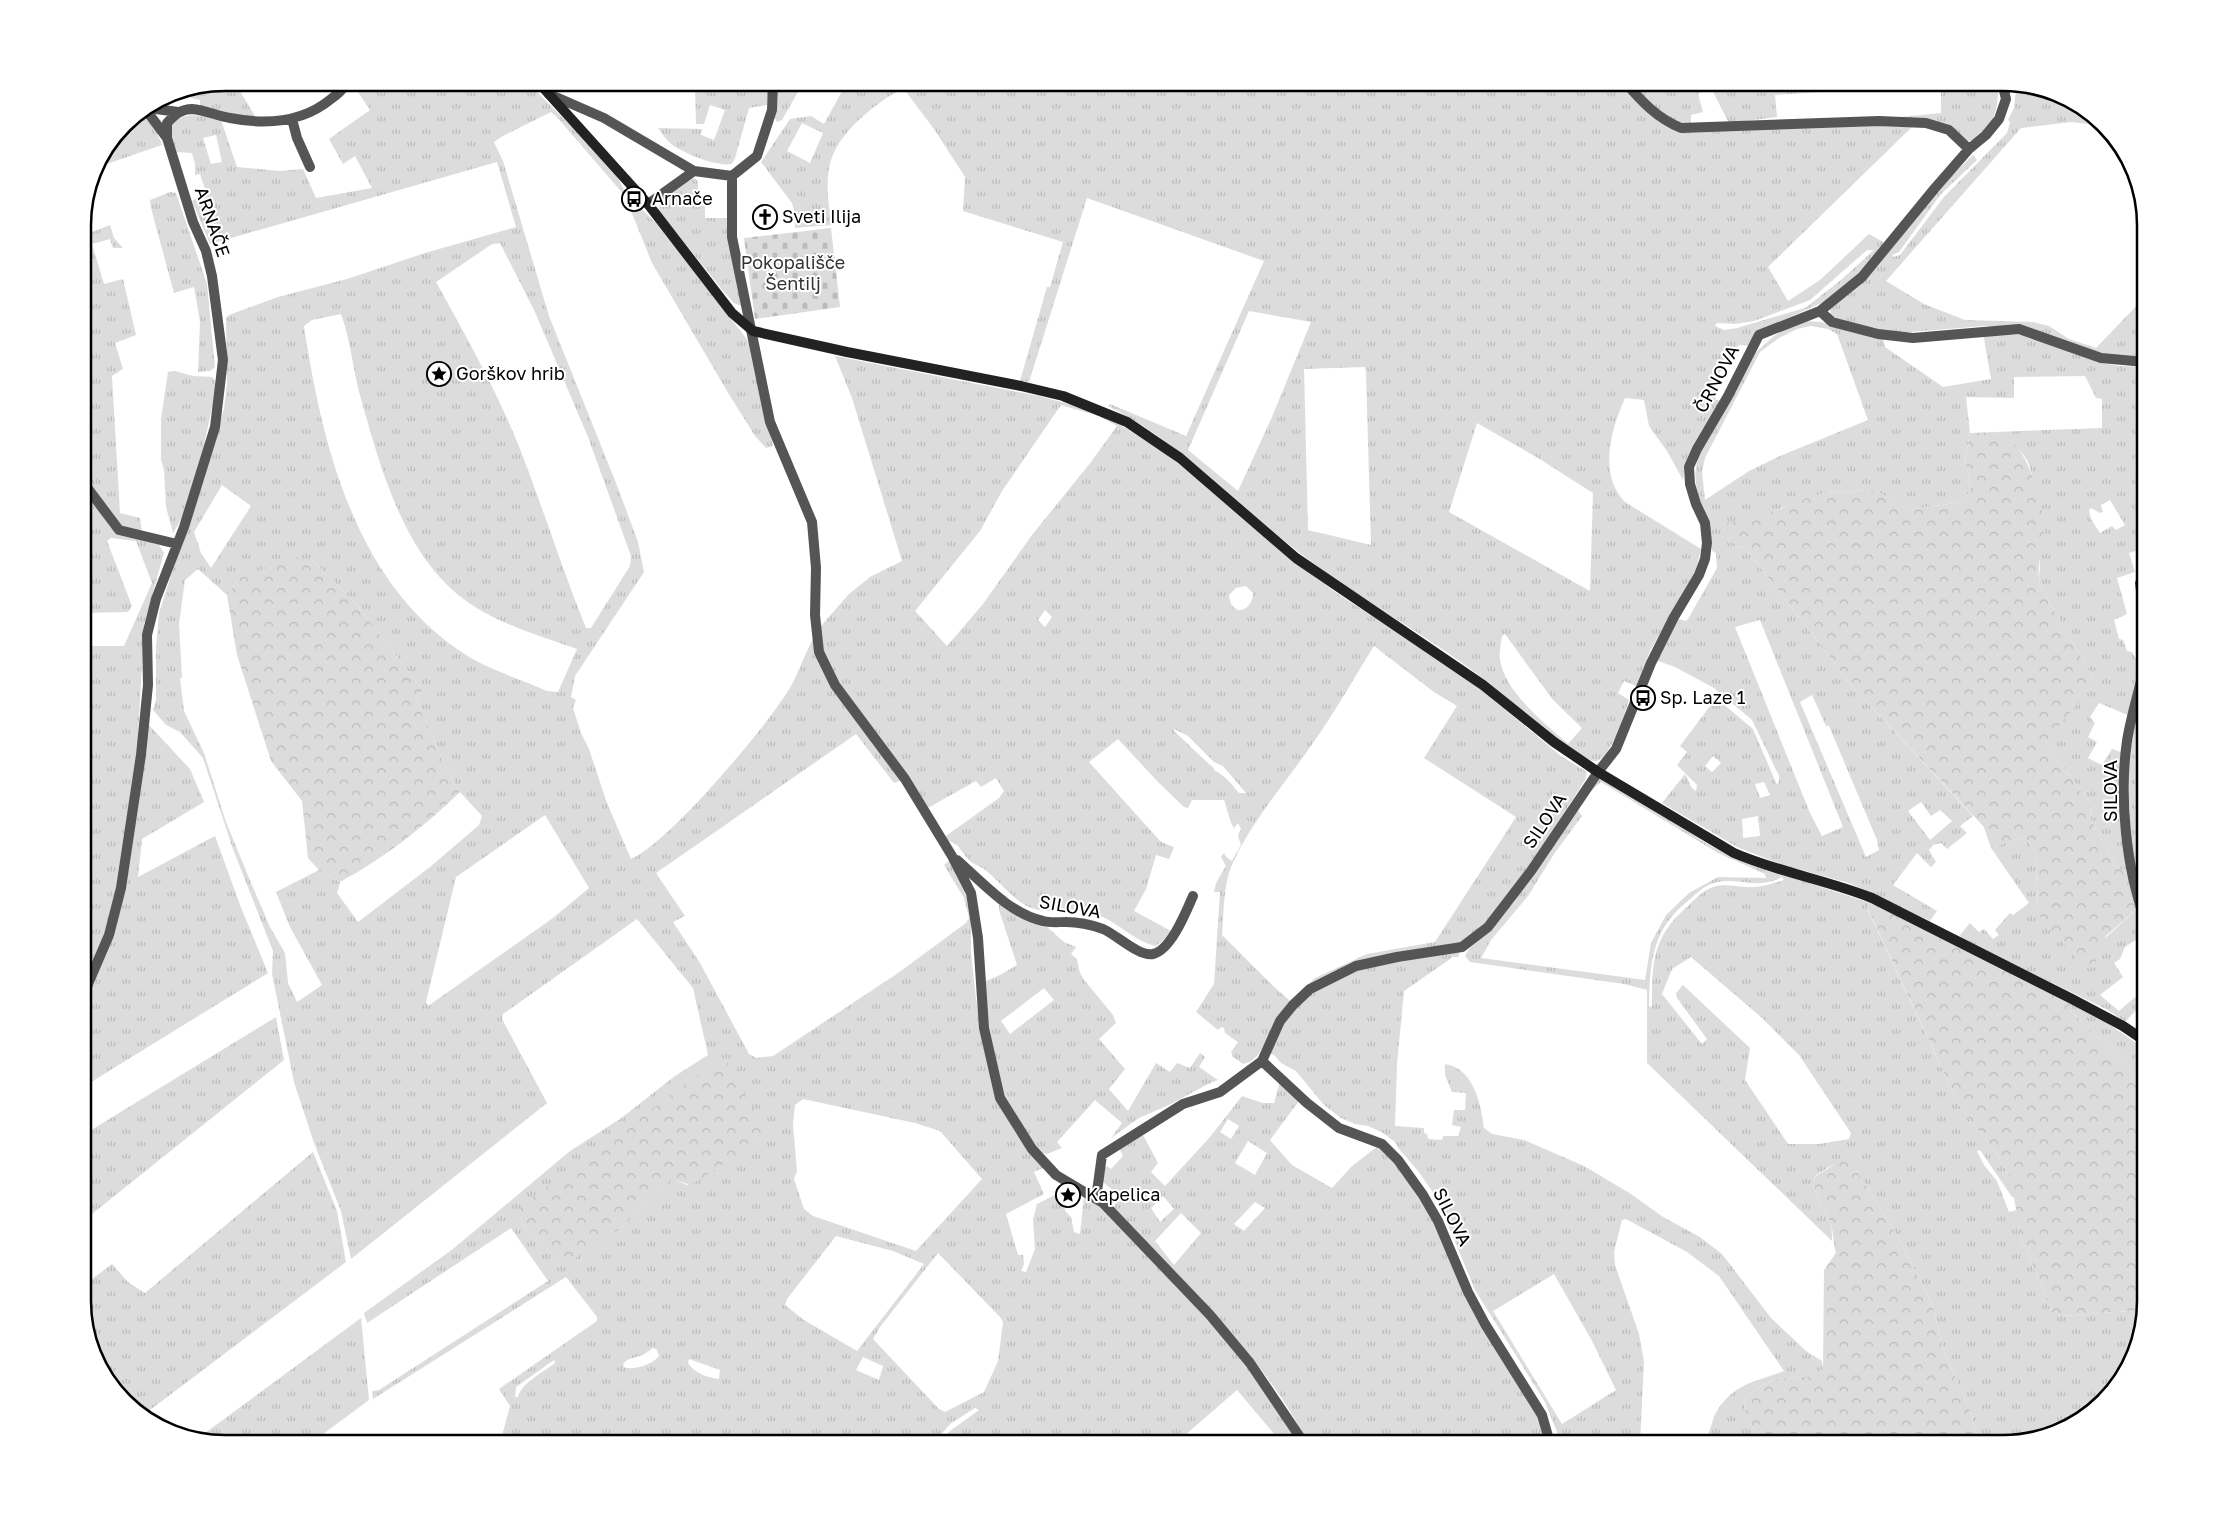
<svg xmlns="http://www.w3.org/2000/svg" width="2228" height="1526" font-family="'Golos Text',sans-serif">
  <defs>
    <pattern id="grass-tufts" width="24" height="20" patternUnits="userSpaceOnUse" patternTransform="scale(1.25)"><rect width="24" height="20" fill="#dcdcdc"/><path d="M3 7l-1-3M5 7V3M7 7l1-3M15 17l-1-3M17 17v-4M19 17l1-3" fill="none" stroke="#bbb"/></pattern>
    <pattern id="forest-crowns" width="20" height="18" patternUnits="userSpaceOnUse" patternTransform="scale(1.25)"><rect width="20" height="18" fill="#dcdcdc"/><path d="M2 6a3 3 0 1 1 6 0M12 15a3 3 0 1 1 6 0" fill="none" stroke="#bbb"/></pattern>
    <pattern id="cemetery-stones" width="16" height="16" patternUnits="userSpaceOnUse" patternTransform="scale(1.25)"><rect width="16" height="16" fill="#dcdcdc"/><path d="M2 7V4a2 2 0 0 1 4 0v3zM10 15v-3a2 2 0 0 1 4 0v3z" fill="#bbb"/></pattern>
  </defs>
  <rect width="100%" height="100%" fill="#fff"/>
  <!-- grass -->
  <path fill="url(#grass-tufts)" fill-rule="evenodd" d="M844 82H1621L1664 125 1913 126 1768 267 1788 301 1820 280 1869 234 1885 243 1862 271 1828 300 1777 323 1749 346 1740 345 1736 348 1713 383 1712 390 1716 400H1720L1685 465 1683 480 1667 451 1649 426 1644 400 1625 398C1611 429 1598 475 1625 502L1701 549 1696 570 1650 651 1636 686 1624 681 1618 693 1629 700C1625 712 1610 760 1596 761 1574 762 1505 694 1484 679 1428 636 1365 602 1309 560 1241 509 1185 445 1108 406L1110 404 1186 436 1264 261 1087 198 1029 382 1020 381 1047 287H1050L1063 242 963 211 965 177 934 129 904 89C888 95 875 106 862 117 823 153 825 175 831 225L795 228 794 210 792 203 761 162 790 119 811 116 824 124 846 84ZM802 123 823 133 810 163 787 151ZM1867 250H1874L1841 280 1805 308 1737 328 1724 330 1715 326 1717 323 1735 324 1754 321 1810 300ZM1249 311 1311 322 1272 417 1238 491 1188 450ZM1365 367 1366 373 1371 545 1308 530 1304 369ZM1477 423 1538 458 1593 493 1590 591 1449 512ZM1505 634 1553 700 1582 728 1568 744C1545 723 1504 692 1500 659 1499 652 1501 644 1502 636Z
    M226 83H235L255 116V119L200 108V100L191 98 189 90Z
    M352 83H528L613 168 626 194 655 222 746 338 750 345 759 379 773 446 766 448 755 436 727 391 652 263 625 196 556 116 551 112 501 137 494 142 503 161 549 316 618 488 638 542 644 572 575 676 571 697 576 700 573 708 581 733 589 749 607 803 631 859C668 844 770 723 791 686 800 670 805 653 814 637L817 655 900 781 894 783 856 734 656 873 685 916 673 922 700 963 749 1054 756 1058 773 1056 898 973 966 923 969 918 964 898 944 865 950 860 963 882 971 919V953L976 999 996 1099 1021 1140 1043 1168 1034 1172 1044 1194 1006 1214 1018 1255H1023L1024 1264 1021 1271 1026 1272 1035 1249 1033 1219 1037 1204 1067 1189 1071 1198 1064 1202 1065 1211 1071 1217 1074 1232 1080 1234 1084 1196 1095 1201 1215 1325 1253 1372 1295 1437 1294 1443H1265L1275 1435 1237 1390 1176 1443H939L950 1431 979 1410 975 1408 950 1424 934 1443H500L510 1406 499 1389 597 1321V1317L566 1277 373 1399 372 1391 379 1390 548 1281 511 1228 367 1323 364 1313 453 1249 570 1151 620 1119 675 1076 708 1055 693 988 637 919 503 1014 502 1019 547 1103 351 1259 341 1211 314 1143 294 1082 272 974 273 951 233 849 203 758 180 732 166 725 153 710 156 700V647L159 613 224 409 227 384 226 318 229 315 278 297 347 279 425 253 516 227 497 162 210 244 192 201 206 192 200 174 195 175V164L192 153 176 152 169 131C180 108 201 116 221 120L237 167 280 171 303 169 316 198 372 188 355 156 343 164 329 139 370 110ZM216 135 222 162 211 164 203 138ZM500 243 535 312 588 437 631 556 630 566 591 628H586C562 569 543 508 520 449 497 391 466 336 436 282L492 244ZM341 314C351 341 353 371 361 399 381 470 405 559 469 603 501 625 540 636 577 649L558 692 547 691C518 678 483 668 457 649 354 577 322 444 304 326L312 320ZM222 485 251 506 211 568 201 553 194 532ZM314 562 356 604 423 690 415 697 449 774 460 792 482 816 479 825 430 867 358 922 337 893 340 882 319 870 276 892 290 927 322 985 297 1002 288 983 285 953 270 927 249 878 226 822 204 753 184 711 180 678H182L179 624 185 580 198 569 227 595 240 577ZM545 815 589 888 553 918 428 1006 426 1002 456 877ZM803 1099 915 1123 940 1131 982 1179 916 1251 813 1216 804 1209 794 1179 797 1171 793 1125 795 1105ZM763 1139 687 1185 675 1180H670L619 1230 560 1262 521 1223ZM836 1236 893 1251 924 1264 857 1351 804 1320 785 1305 787 1299ZM938 1253 1000 1317 1003 1322 998 1361 984 1392 945 1412 939 1409 873 1339 880 1327ZM653 1348 657 1350 659 1356C654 1364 632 1371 624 1367L623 1364 627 1360 643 1355ZM863 1357 883 1366 879 1380 856 1370ZM689 1359 720 1370 719 1379C707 1377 695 1374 688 1363ZM554 1360 555 1363C544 1372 521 1383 518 1397H515L516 1387Z
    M670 83H770L767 105 749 108 735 158 732 164C716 167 679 152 668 141 664 137 661 132 658 128L702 129 701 135 714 140 725 110 710 105 704 124H696L695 89 681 86 678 89 670 88Z
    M776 83H803L782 120 777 122 775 118Z
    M1628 83H1996C2002 102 1992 138 1968 141L1900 120 1901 117 1941 113V89L1854 90 1775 95 1777 117 1729 123 1709 84 1698 94 1703 112 1691 115V125C1664 123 1647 101 1628 83Z
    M2007 84 2082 107 2104 131 2089 124 2071 122 2021 128 1886 281 1924 304 1965 320 2033 322 2049 326 2069 339 2096 348 2145 297V362L2122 361 2027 329 1985 326 1897 333 1865 329 1831 316 1830 310 1833 306 1866 280 1943 184 1973 155 1977 160 1941 194 1899 252 1892 255 1893 257 1900 255 1944 197 2007 133 2010 122 2008 120 2014 108 2016 90 2008 88Z
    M141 113 156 130 162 145 95 168 125 124Z
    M695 178 698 182V205L705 206V218H729L741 306 734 303 724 292 659 211C658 195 681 183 695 178Z
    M170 192 176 193 207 284 215 367 210 371 198 372 200 321 194 287 174 293 151 208 150 200Z
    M86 201 92 232 110 225 114 238 123 248H113L110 239 92 244 104 284 123 279 136 335 115 343 123 369 112 376 120 513 140 518 142 533 119 525 83 478V217Z
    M1805 321 1821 322 1883 338 1885 347 1943 387 1991 379 1983 333 2027 335 2097 362 2120 366 2145 367V548L2129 553 2135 572 2117 578 2127 614 2114 620 2119 639 2123 640 2127 651 2132 652 2141 668 2130 716 2099 703 2090 717 2095 723 2088 737 2097 742 2088 758 2102 765 2112 749 2123 753 2128 869 2122 870 2116 866 2091 820 2090 803 2046 744 2047 740 2094 680 2040 586C2038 578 2040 572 2040 563 2041 544 2036 475 2027 460 2019 447 2008 440 1995 432L2102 428V399L2096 398 2085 376 2014 377V398L1966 397 1970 433 1965 460 1971 489 1965 499 1961 502 1908 510 1878 492 1871 490 1824 493 1723 529 1731 545 1744 548 1750 554 1852 686 1973 816 1960 826 1967 833 1947 849 1941 843 1933 845 1929 850 1936 862 1931 867 1917 853 1893 885 1937 911 1930 921 1849 883 1780 864 1737 847 1662 803 1685 774 1692 788 1696 791 1697 785 1677 765 1687 752 1680 746 1716 698 1753 729 1777 785 1779 782V776L1752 720 1714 688 1675 667 1655 660 1678 619 1686 621 1688 619 1717 568 1716 553 1712 551C1713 515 1686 492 1699 455L1753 355 1774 336 1788 328ZM1811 326 1828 329 1837 334 1868 420 1780 456 1749 471 1705 500 1702 472 1705 458 1760 352 1779 338 1797 329ZM2110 500 2125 525 2116 530 2112 526 2100 533 2091 519 2089 510 2091 508 2100 513 2103 512 2101 505ZM1760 620 1843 827 1822 836 1810 813 1735 627ZM1812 695 1826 726H1829L1877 840 1879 850 1866 857 1800 702ZM1713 756 1721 763 1712 772 1705 766ZM1764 782 1770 795 1760 798 1755 784ZM1921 802 1931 816 1940 810 1952 821 1930 840 1908 811ZM1758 816 1760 836 1743 838 1742 819Z
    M835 356 1039 396 1098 412 1122 426 1162 451 1217 494 1293 561 1338 594 1463 675 1561 756 1587 772 1585 780 1525 875 1492 920 1459 944 1327 976 1268 1038 1258 1055 1250 1062 1243 1064 1233 1057 1231 1052 1238 1042 1225 1033 1224 1028 1222 1027 1218 1030 1196 1012 1214 984 1220 892H1214L1216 883 1226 866 1221 857 1224 853 1226 857 1232 861 1241 845 1238 836 1241 829 1238 823 1234 828C1230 823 1227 808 1224 800H1192L1188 808 1184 807 1158 782 1118 739 1089 762 1161 842 1174 847 1169 859 1156 855 1146 889 1134 911 1173 932 1156 946C1135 942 1116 920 1093 913 1071 906 1045 917 1025 905 1010 896 998 880 984 869 980 866 972 864 968 859 956 845 962 846 943 838L999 798 1004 791 996 778 981 787 976 781 926 809 841 688 824 656 820 627 849 594 870 577 902 561 852 398ZM1061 405 1099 416 1117 426 1091 462 1032 535 983 604 947 646 915 611 980 531 1002 491ZM1246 586 1253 593C1253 611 1231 619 1229 595L1236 588ZM1045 610 1052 617 1045 627 1038 620ZM1374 646 1434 692 1457 706 1424 758 1516 817 1435 942 1367 954 1315 978 1290 1001 1272 985 1222 935C1224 913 1223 888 1231 867 1251 821 1285 784 1313 743 1335 712 1354 678 1374 646ZM1174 729 1188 736 1214 762 1223 766 1246 793H1239C1233 786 1224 774 1215 771L1212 766 1210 765 1174 731Z
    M175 371 193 376 212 377 215 380V394C206 433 195 501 173 533L166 507 164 470 161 460V419L168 372Z
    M83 486 110 527 120 534 159 545 164 553 144 624 137 756 119 881 106 930 83 987V792L86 791 83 781V646H124L152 583 136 541 111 538 107 541 132 606 128 612 83 613V546L90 543 83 530Z
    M2138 711 2141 712 2143 723H2145V914L2130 846 2128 760Z
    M148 724 190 769 204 802 142 839 138 877 215 836 240 905 268 973 83 1087V1015L127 879 147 750Z
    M1599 778H1603L1706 843 1736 859 1870 903 1867 908 1959 1105 1997 1155 2010 1177 2015 1197H2012L1980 1150 1977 1151 1984 1165 1997 1181 2009 1212 2017 1210 2022 1240 2053 1314 2061 1316 2143 1310 2121 1380 2066 1429 2003 1443H1979L1971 1413 1943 1349 1932 1303 1894 1230 1853 1165C1840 1156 1827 1169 1815 1176 1810 1192 1827 1211 1831 1225 1832 1230 1832 1236 1832 1241L1647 1063V990L1624 984 1470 962 1465 956 1469 949C1522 902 1554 840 1592 782ZM1601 782 1718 853 1765 874 1766 878 1718 877 1689 893 1666 915 1651 943 1645 980 1481 958 1491 940 1528 896 1554 854 1582 816 1577 809 1590 792ZM1782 877 1784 880C1772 884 1760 888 1747 887 1737 887 1726 884 1716 886 1704 889 1696 898 1688 906 1652 937 1652 962 1652 1007L1649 1006C1650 961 1652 929 1689 900 1696 894 1705 885 1714 883 1737 876 1757 891 1782 877ZM1691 957 1761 1017 1799 1055 1851 1133 1849 1139 1819 1144H1788L1745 1080 1750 1048 1683 985 1676 993 1677 998 1707 1039 1702 1044 1662 994 1672 969Z
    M2024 836 2035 851 2038 908 2035 909 2050 926 2103 940 2137 909 2145 927V934L2125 947 2120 959 2114 963 2123 977 2100 995 2119 1011 2135 997 2142 1004 2125 1022 2108 1010 1962 939 1960 935 1970 923 1979 932 1984 929 1993 939 1999 935 1995 930 2010 913 2013 915 2029 903 1991 848Z
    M999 901 1047 927 1064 942 1076 947 1071 954 1077 959 1080 973 1085 981 1113 1015 1116 1023 1099 1039 1125 1069 1109 1089 1128 1111 1156 1063 1170 1072 1177 1063 1190 1068 1200 1053 1205 1057 1199 1067 1218 1080 1208 1084 1171 1104 1139 1118 1111 1138 1122 1123 1095 1100 1057 1142 1062 1148 1047 1154 1038 1153 1001 1093 983 999 986 981 1000 975 1017 965 999 910ZM1044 988 1054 1000 1010 1034 1001 1021Z
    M1456 951 1459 953V957H1453L1404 991 1397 1064 1395 1126 1424 1128V1133L1427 1134 1428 1139 1442 1140 1443 1136H1458L1461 1127 1452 1125 1454 1110H1465L1466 1093 1452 1092 1445 1075V1064C1474 1068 1481 1105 1484 1128L1492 1134 1524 1140 1584 1166 1631 1194 1663 1217 1700 1237 1722 1254 1771 1318 1806 1351 1822 1361 1823 1369 1812 1376 1774 1379 1746 1395 1744 1408 1760 1443H1685L1707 1436C1712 1428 1712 1418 1717 1411 1735 1382 1757 1382 1784 1371L1719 1276 1687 1252 1626 1219 1622 1220 1614 1252 1615 1265 1639 1334 1644 1362 1640 1443H1557V1432L1545 1402 1475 1290 1437 1198 1418 1171 1399 1149 1394 1141 1383 1133 1368 1126 1355 1124 1341 1118 1324 1105 1296 1071 1281 1063 1274 1055 1266 1053 1287 1015 1323 984 1378 963ZM1554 1274 1592 1341 1616 1390 1562 1424 1493 1311Z
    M2070 1001 2097 1016 2145 1049V1083L2070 1010Z
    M276 1017 284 1060 87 1218C85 1237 83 1262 92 1279L112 1264 128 1282 145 1293 313 1152 337 1211 346 1262 150 1410 149 1420 146 1419 102 1372 83 1309V1135Z
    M1280 1081 1299 1101 1270 1140 1292 1165 1332 1188 1352 1166 1378 1146 1387 1153 1424 1201 1537 1413 1546 1443H1308C1262 1353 1182 1281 1113 1208L1121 1197 1103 1182 1102 1170 1107 1166 1111 1169 1123 1156 1119 1148 1137 1137 1143 1135 1158 1163 1151 1172 1165 1186 1210 1137 1242 1096 1263 1103H1274ZM1228 1119 1239 1126 1231 1139 1220 1132ZM1248 1141 1267 1153 1255 1175 1235 1163ZM1163 1196 1174 1209 1160 1222 1151 1208ZM1255 1202 1265 1208 1244 1231 1234 1224ZM1181 1213 1201 1233 1174 1265 1155 1241Z
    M361 1318 369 1400 311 1443H226L201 1436Z"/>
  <!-- forest -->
  <path fill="url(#forest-crowns)" d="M1995 432C2001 436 2010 440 2015 445 2031 461 2045 509 2044 532 2042 550 2036 569 2040 586L2094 680 2093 685 2047 740 2046 744 2090 803 2091 820 2116 866 2122 870 2128 869 2137 909 2106 936 2095 965 2090 968 2082 966 2034 909 2038 908 2035 851 2024 836 1991 848 1984 827 1852 686 1750 554 1744 548 1731 545 1723 530 1728 523 1781 509 1795 502 1824 493 1871 490 1878 492 1909 510 1961 502 1965 499 1971 489 1965 460 1970 433Z
    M298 557 314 562 356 604 423 690 415 697 449 774 460 792C425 826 383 859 340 882L319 870 308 858 302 801 271 761 237 655 227 595 240 577Z
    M1870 903 1913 922 2070 1001V1010L2145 1083V1301L2143 1310 2061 1316 2053 1314 2022 1240 2010 1177 1997 1155 1959 1105 1867 907Z
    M721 1058 727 1062 763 1127 765 1133 763 1139 691 1185 675 1180H670L619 1230 569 1262H560L521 1223 517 1215 518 1208Z
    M1841 1160H1847L1853 1165 1894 1230 1932 1303 1943 1349 1971 1413 1979 1443H1760L1744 1408 1746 1395 1774 1379 1812 1376 1823 1369 1824 1270 1836 1253C1833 1244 1834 1235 1831 1225 1827 1211 1810 1192 1815 1177Z"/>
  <!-- cemetery -->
  <path fill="url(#cemetery-stones)" d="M831 228 840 307 755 319 744 238Z"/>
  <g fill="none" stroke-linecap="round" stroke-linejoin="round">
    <!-- street -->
    <path stroke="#555" stroke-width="10" d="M1625 82C1642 102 1657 118 1681 128L1879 121 1926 123 1949 130 1969 149
      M549 94 604 118 694 171 648 204
      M149 108 178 112
      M146 110 167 138
      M292 119 297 138 310 167
      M694 171 732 176 757 156 772 110 773 82
      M732 176V237L770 422 812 522 816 568 815 615 819 652 835 685 905 779 952 856 971 893 978 938 984 1028 1000 1098 1032 1149 1056 1175 1103 1203 1210 1315 1250 1363 1304 1443
      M1820 311 1832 322 1878 334 1913 338 2019 329 2101 358 2145 362
      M83 482 119 530 177 544
      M2140 583 2145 620
      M2145 663C2140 689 2131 715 2127 741 2119 796 2126 868 2145 919
      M957 860C982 882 1010 914 1043 921 1050 923 1058 922 1066 922 1078 922 1092 925 1103 929 1117 935 1139 957 1153 954 1171 950 1186 912 1193 896
      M83 1004 88 984 109 935 121 888 141 755 148 685 147 635 156 599 184 527 215 427 223 360 212 276 206 251 193 222 167 138V123C174 116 180 109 192 109 205 110 218 116 230 118 266 125 302 123 331 99 338 94 343 89 348 82
      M1262 1061 1307 1103 1339 1128 1382 1144 1398 1160 1423 1195 1438 1221 1468 1292 1485 1324 1542 1415 1550 1443
      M1096 1199 1102 1155 1183 1104 1220 1092 1262 1061 1280 1021 1293 1005 1310 989 1356 966 1397 957 1462 947 1488 927 1531 871 1598 772 1616 749 1651 663 1674 617 1699 575 1705 559 1707 543 1705 523 1696 504 1690 484 1689 467 1697 449 1728 396 1759 335 1820 311 1862 277 1935 188 1969 149 1986 135 1999 119 2006 99 2002 82"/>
    <!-- secondary -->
    <path stroke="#222" stroke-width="10" d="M538 82 648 204 732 313 753 331 847 352 1021 386 1063 396 1127 422 1180 458 1296 558 1483 685 1554 742 1598 772 1734 853C1778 872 1827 880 1872 898L2072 999 2123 1026 2145 1041"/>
  </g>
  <!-- icons -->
  <defs>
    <symbol id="bus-ring" viewBox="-11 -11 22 22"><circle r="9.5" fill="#fff" stroke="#000" stroke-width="1.5"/><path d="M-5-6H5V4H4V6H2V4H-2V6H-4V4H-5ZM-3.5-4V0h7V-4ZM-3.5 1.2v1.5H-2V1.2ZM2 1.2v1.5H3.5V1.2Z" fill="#000"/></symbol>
    <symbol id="church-ring" viewBox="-11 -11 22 22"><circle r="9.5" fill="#fff" stroke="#000" stroke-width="1.5"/><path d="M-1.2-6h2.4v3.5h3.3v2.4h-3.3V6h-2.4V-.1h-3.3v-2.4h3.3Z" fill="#000"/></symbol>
    <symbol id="sight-ring" viewBox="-11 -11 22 22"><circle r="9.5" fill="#fff" stroke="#000" stroke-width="1.5"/><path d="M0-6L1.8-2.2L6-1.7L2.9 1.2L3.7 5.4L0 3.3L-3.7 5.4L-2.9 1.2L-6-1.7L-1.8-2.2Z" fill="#000"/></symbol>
  </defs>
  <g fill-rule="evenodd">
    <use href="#bus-ring" x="620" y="185" width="28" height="28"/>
    <use href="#church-ring" x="751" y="203" width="28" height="28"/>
    <use href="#sight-ring" x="425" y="360" width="28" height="28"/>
    <use href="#bus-ring" x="1629" y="684" width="28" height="28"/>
    <use href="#sight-ring" x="1054" y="1181" width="28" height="28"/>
  </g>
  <g text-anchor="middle" stroke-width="4" stroke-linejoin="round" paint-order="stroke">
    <!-- poi labels -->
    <g font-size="18" fill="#000" stroke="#fff" text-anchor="start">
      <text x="652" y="205">Arnače</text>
      <text x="782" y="223">Sveti Ilija</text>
      <text x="456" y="380">Gorškov hrib</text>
      <text x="1660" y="704">Sp. Laze 1</text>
      <text x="1086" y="1201">Kapelica</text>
    </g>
    <!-- street labels -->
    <g font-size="18" fill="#000" stroke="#fff">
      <text transform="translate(212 222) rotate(71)" y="6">ARNAČE</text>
      <text transform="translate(1717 379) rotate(-62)" y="6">ČRNOVA</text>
      <text transform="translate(2111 791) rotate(-90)" y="6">SILOVA</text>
      <text transform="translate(1545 821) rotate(-56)" y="6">SILOVA</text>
      <text transform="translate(1070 907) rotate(10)" y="6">SILOVA</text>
      <text transform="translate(1452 1217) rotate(63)" y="6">SILOVA</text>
    </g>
    <!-- park labels -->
    <g font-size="18" fill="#333" stroke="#fff">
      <text x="793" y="269">Pokopališče<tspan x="793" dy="21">Šentilj</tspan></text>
    </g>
  </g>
  <!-- crop -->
  <path d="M0 0H2228V1526H0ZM225 91H2003A134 134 0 0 1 2137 225V1301A134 134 0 0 1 2003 1435H225A134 134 0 0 1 91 1301V225A134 134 0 0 1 225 91Z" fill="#fff" fill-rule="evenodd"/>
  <path fill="none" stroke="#000" stroke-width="2.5" d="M225 91H2003A134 134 0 0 1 2137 225V1301A134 134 0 0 1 2003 1435H225A134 134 0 0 1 91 1301V225A134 134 0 0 1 225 91Z"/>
</svg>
